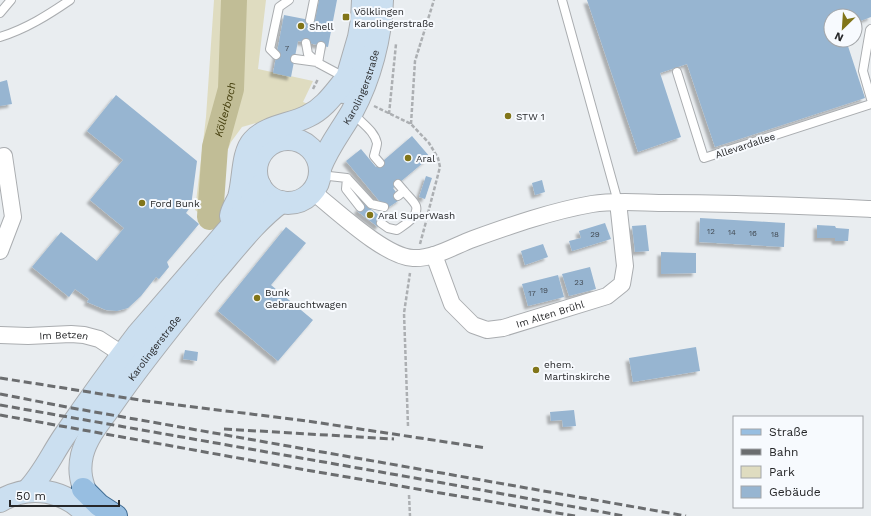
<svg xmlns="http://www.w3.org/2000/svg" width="871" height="516" font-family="'Work Sans',sans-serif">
  <defs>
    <filter id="shadow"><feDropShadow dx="-3.5" dy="3.5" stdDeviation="1" flood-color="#0004"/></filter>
  </defs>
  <rect width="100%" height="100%" fill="#e9edf0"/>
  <!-- green -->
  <path fill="#dfdcc0" d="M214 0H266L258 69 313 81 303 102 308 104 278 117 242 127 231 142 224 159 220 206 208 220 195 210 206 117Z"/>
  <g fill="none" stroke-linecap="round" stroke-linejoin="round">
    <!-- river -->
    <path stroke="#c1bd96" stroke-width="26" id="s1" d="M210 217 215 147 231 89 234 0"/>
  </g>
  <!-- building -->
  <path fill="#97b5d1" filter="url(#shadow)" d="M319 0H337L328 47 298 41 291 77 273 73 284 15 315 21Z
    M587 0H871V17L855 23V16H831V40H846L865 98 715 147 687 64 660 73 681 137 638 152Z
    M7 80 12 104 0 106V82Z
    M116 95 197 161 191 206 186 213 199 224 167 262 169 267 159 279 156 277 141 296 128 308 117 311 106 310 87 302 89 299 75 289 69 297 32 267 61 232 97 261 124 228 90 200 123 160 87 131Z
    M412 136 430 157 393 188 401 199 386 209 346 161 361 149 376 167Z
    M426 176 432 178 425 199 419 197Z
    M542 180 545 192 535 195 532 183Z
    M363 203 384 219 378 227 357 211Z
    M700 218 785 223 784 247 699 242Z
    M605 223 611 239 572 251 569 241 581 238 579 231Z
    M646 225 649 251 635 252 632 226Z
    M817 225 835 226 836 228 849 229 848 241H835V238H817Z
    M286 227 306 243 271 285 313 320 278 361 218 311Z
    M543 244 548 257 525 265 521 251Z
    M661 252 696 253V273L661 274Z
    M590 267 596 289 569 296 562 274Z
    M558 275 564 297 528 306 522 284Z
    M696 347 700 371 633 382 629 358Z
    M185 350 198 352 197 361 183 359Z
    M574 410 576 426 563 427 562 420 551 421 550 412Z"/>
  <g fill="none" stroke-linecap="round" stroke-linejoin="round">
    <defs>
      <path id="lane" d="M562 0 618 202
        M0 13 11 0
        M310 20 314 0
        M871 29 870 30 863 71 871 99
        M0 37C26 29 48 15 70 0
        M306 43 308 54 318 63
        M321 46 318 63 346 78
        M276 55 270 49 279 7 289 0
        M295 59 317 62
        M677 72 704 158 871 104
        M354 114C361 123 374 130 377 143 377 146 375 152 374 156L380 163
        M320 175 347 178 371 204 384 207
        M347 178 346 189 360 207
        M398 184 404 191 398 196
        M381 223 388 228 397 230C404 225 419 217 416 206 414 201 407 195 404 191"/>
      <g id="street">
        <path d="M0 157 4 156 13 217 0 251"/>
        <path d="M313 192C336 210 385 257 413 258 434 259 454 246 473 239 512 225 552 211 592 204 617 200 643 203 668 203 736 203 803 206 871 209"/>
        <path id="s2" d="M434 255 452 304 473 325 487 330 503 328 607 296 622 284 625 266 618 202"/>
        <path id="s3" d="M0 335 28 336 71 334 84 335 99 339 122 354"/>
      </g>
      <g id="secondary">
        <path d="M343 92 359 37 362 20 363 0"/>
        <circle cx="288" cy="171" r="32"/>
        <path id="s4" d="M320 168C328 147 341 131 352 112 370 79 381 37 382 0"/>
        <path d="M231 216C232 209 237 203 239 197 244 180 242 153 253 141 266 126 291 125 308 116 325 108 335 92 347 78"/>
        <path d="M27 491C42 476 51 456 63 438 87 403 112 368 138 334L249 206 260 186"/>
        <path d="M0 501C30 483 66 490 88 516"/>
        <path id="s5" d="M94 516C88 493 76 481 82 455 87 435 102 419 113 403 144 358 178 317 212 275 234 250 254 222 281 202"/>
      </g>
      <path id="primary" d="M83 489 99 505 116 516"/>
    </defs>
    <!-- lane casing -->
    <use href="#lane" stroke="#aaadb0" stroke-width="10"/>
    <!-- street casing -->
    <use href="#street" stroke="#aaadb0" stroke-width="18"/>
    <!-- secondary casing -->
    <use href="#secondary" stroke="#aaadb0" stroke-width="24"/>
    <!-- primary casing -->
    <use href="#primary" stroke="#426d94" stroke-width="24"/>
    <!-- path -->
    <path stroke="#acafb2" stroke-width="2.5" stroke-dasharray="4 2" stroke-linecap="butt" d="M313 89 318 79
      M374 106 411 124 429 143 438 158 440 167 428 213
      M389 114 396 44
      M411 124 415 61 434 0
      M420 244 427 218
      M408 426 404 313 410 273
      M409 495 410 516"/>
    <!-- lane -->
    <use href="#lane" stroke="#fff" stroke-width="8"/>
    <!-- street -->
    <use href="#street" stroke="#fff" stroke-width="16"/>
    <!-- secondary -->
    <use href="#secondary" stroke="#cbdff0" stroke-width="22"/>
    <!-- primary -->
    <use href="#primary" stroke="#97bee1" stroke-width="22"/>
    <!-- rail -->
    <path stroke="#6b6d6f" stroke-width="3" stroke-dasharray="8 4" stroke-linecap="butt" d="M0 378 146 401 307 421 486 448
      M0 394 72 408 686 516
      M0 405 443 483 624 516
      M0 415 277 465 575 516
      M224 429 394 439"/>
  </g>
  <!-- markers -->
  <g fill="#817519" stroke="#f7fafe" stroke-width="1.5">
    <rect x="342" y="13" width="8" height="8" rx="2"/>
    <circle cx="301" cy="26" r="4"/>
    <circle cx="508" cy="116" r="4"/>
    <circle cx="408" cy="158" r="4"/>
    <circle cx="142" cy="203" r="4"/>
    <circle cx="370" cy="215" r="4"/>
    <circle cx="257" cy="298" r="4"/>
    <circle cx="536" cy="370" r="4"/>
  </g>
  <g text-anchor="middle" stroke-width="4" stroke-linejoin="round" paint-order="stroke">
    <!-- number labels -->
    <g font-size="8" fill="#424a53">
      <text x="287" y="51">7</text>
      <text x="711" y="234">12</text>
      <text x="732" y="235">14</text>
      <text x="753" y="236">16</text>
      <text x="595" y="237">29</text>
      <text x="775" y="237">18</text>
      <text x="579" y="285">23</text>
      <text x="544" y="293">19</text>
      <text x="532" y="296">17</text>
    </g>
    <!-- poi labels -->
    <g font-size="10" fill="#262729" stroke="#f7fafe" text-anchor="start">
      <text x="354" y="15">Völklingen<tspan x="354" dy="12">Karolingerstraße</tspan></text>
      <text x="309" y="30">Shell</text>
      <text x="516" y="120">STW 1</text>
      <text x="416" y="162">Aral</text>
      <text x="150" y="207">Ford Bunk</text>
      <text x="378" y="219">Aral SuperWash</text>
      <text x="265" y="296">Bunk<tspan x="265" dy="12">Gebrauchtwagen</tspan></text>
      <text x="544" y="368">ehem.<tspan x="544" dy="12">Martinskirche</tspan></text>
    </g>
    <!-- street labels -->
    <g font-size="10" fill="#262729" stroke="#f7fafe">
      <text dy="4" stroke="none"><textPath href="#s4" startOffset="91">Karolingerstraße</textPath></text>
      <text transform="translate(745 145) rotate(-18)" y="4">Allevardallee</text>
      <text dy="4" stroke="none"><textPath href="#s2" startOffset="162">Im Alten Brühl</textPath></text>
      <text dy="4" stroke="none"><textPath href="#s3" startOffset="64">Im Betzen</textPath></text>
      <text dy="4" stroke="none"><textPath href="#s5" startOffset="193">Karolingerstraße</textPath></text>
    </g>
    <!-- water labels -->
    <g font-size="11" font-style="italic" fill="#433d0c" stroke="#f7fafe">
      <text dy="4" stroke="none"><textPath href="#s1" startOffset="109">Köllerbach</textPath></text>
    </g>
  </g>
  <!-- legend -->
  <rect x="733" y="416" width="130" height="92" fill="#f7fafe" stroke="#a3a6a9"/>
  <rect x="741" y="429" width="20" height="6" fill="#97bee1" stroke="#a3a6a9"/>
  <text x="769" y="436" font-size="12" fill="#262729">Straße</text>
  <rect x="741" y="449" width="20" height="6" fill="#6b6d6f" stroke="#a3a6a9"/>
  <text x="769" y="456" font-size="12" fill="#262729">Bahn</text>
  <rect x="741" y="466" width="20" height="12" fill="#dfdcc0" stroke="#a3a6a9"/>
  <text x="769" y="476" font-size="12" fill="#262729">Park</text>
  <rect x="741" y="486" width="20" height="12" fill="#97b5d1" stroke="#a3a6a9"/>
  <text x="769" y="496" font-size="12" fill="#262729">Gebäude</text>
  <!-- north arrow -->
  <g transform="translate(843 28) rotate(205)"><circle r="19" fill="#f7fafe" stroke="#a3a6a9"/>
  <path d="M0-3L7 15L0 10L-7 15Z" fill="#817519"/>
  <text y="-6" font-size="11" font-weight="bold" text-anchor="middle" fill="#262729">N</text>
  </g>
  <!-- scale -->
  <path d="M10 500v6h109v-6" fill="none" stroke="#262729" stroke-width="2"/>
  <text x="16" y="500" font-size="12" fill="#262729" stroke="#f7fafe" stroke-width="3" paint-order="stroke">50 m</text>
</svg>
